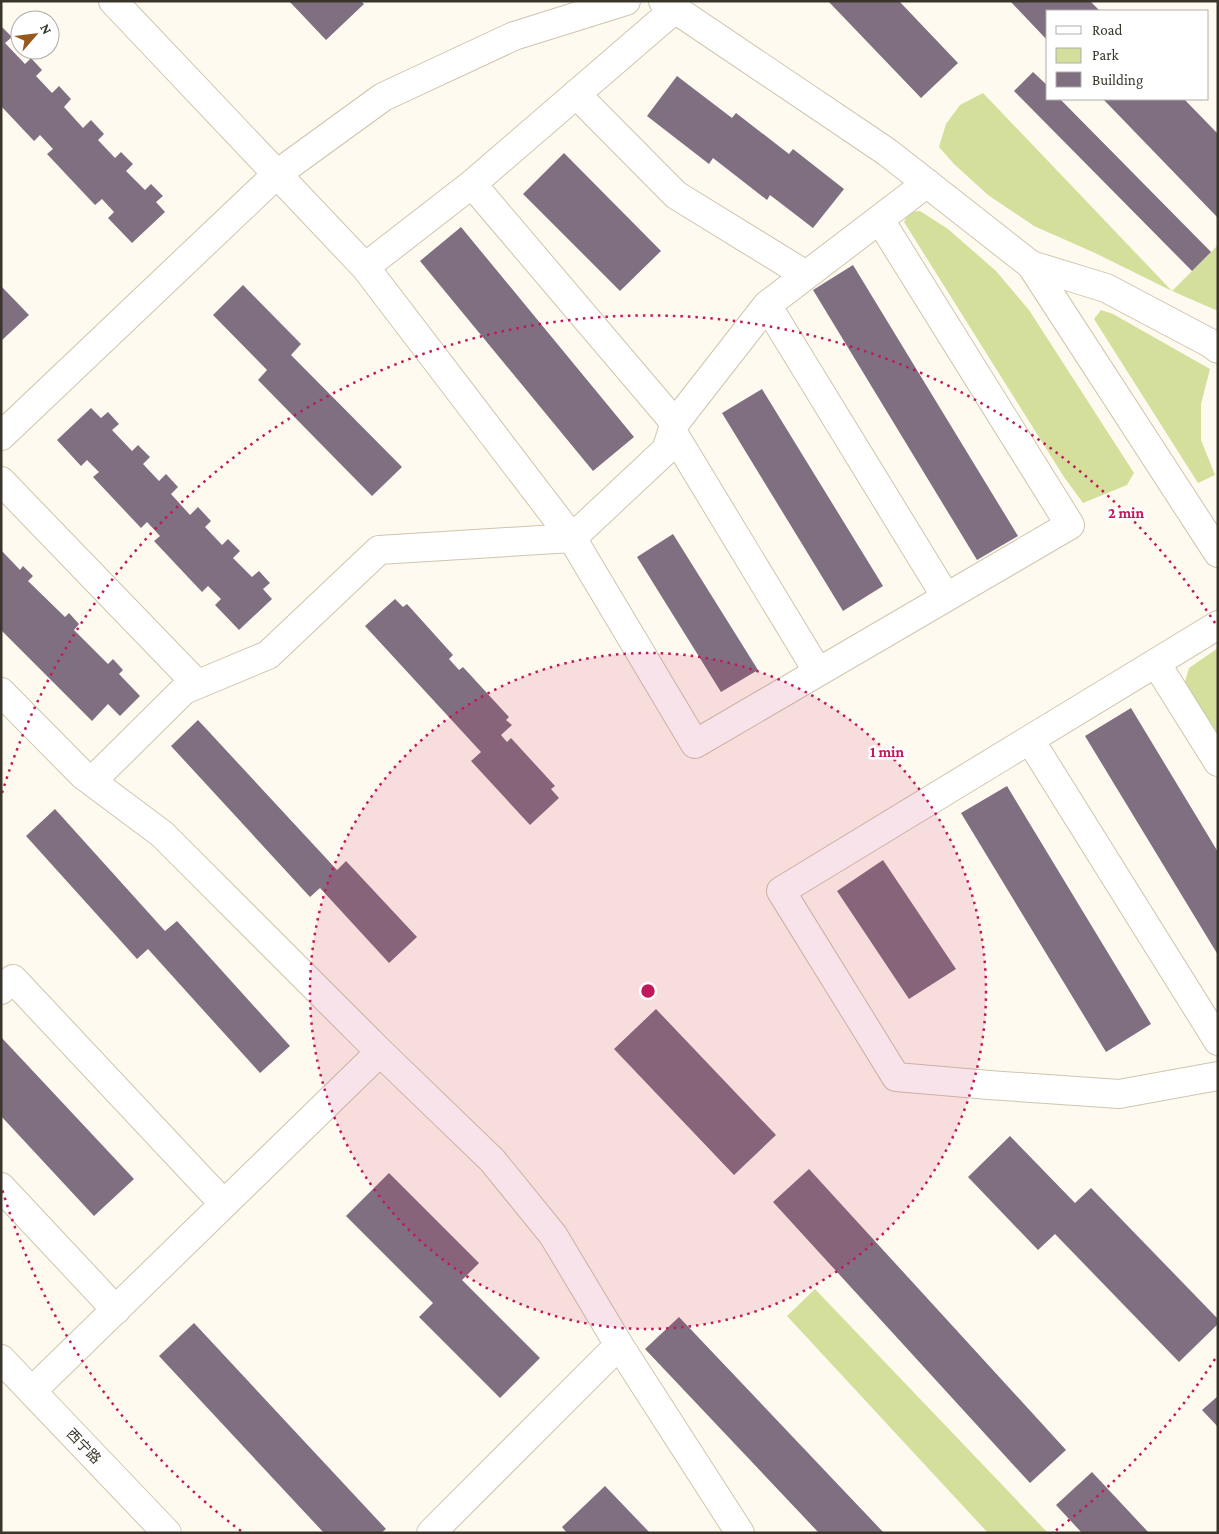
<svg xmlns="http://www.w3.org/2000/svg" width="1219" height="1534" font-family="'Crimson Pro','Noto Sans SC',serif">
  <rect width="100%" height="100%" fill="#fefaf0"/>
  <!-- green -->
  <path fill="#d3df9b" d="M983 93 1172 291 1218 245V311L1172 291 1095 253 1034 226 988 195 954 164 939 147 946 124 960 105Z
    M920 211 948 229 996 271 1029 310 1134 473 1127 485 1083 503 1064 477 904 222 909 212Z
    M1101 310 1113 314 1210 369 1201 404V440L1215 475 1198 483 1094 319Z
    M1218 648V735L1185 682 1189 668Z
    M815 1289 1048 1533H988L787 1316Z"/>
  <!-- building -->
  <path fill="#806f80" d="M289 1H361L364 4 326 40Z
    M828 1H899L958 63 921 98Z
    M1010 1H1090L1100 11H1048V41Z
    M1 26 12 37 5 43 25 64 31 58 42 70 36 76 52 93 59 86 71 99 64 107 83 128 91 120 104 134 98 140 115 158 121 152 133 164 126 171 145 190 151 184 163 196 156 202 165 212 132 243 108 218 114 212 102 199 95 205 47 154 53 149 40 135 34 141 1 106Z
    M1033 72 1048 86V99H1060L1211 252 1192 271 1014 91Z
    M677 76 732 118 736 113 789 154 793 149 844 189 813 228 770 195 767 200 713 158 709 164 647 116Z
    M1103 99H1184L1218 134V218Z
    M564 153 661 251 620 291 523 194Z
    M461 227 634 437 593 471 420 261Z
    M853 265 1018 536 977 560 813 290Z
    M243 285 301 344 291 355 402 467 372 496 258 380 267 370 213 315Z
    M1 286 29 315 1 341Z
    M762 389 883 586 843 611 722 413Z
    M91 408 101 418 108 412 119 424 112 430 132 451 138 445 150 457 143 464 159 481 166 474 178 487 171 494 190 515 198 507 211 521 205 527 222 545 228 539 240 551 233 558 252 577 259 571 270 583 263 589 272 599 239 630 215 605 221 599 208 586 202 592 154 541 160 536 147 522 141 528 93 477 99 472 87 460 81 466 57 440Z
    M673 534 758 670 721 692 637 557Z
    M1 550 20 570 23 566 33 576 28 581 65 617 69 613 79 624 74 630 108 664 113 659 123 670 119 674 140 696 120 716 108 704 92 721 1 630Z
    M395 599 403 607 407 604 453 655 449 659 459 670 463 667 509 717 506 720 512 725 501 735 507 742 511 738 555 786 551 789 559 798 530 825 471 761 481 752 365 626Z
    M1131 708 1218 852V955L1085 736Z
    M198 720 337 870 346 861 417 937 389 963 320 888 310 897 171 746Z
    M1007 786 1151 1024 1106 1052 961 813Z
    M55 809 165 931 177 921 290 1046 260 1073 148 949 137 959 26 836Z
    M883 860 956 969 909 999 837 891Z
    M656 1009 776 1135 734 1175 614 1049Z
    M1 1037 134 1179 94 1216 1 1116Z
    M1010 1136 1075 1203 1091 1188 1218 1319V1324L1179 1362 1055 1234 1038 1250 968 1177Z
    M809 1169 1066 1450 1030 1483 773 1202Z
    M389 1173 479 1263 462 1280 540 1358 500 1398 419 1317 433 1303 346 1216Z
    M679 1317 884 1533H819L645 1349Z
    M194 1323 386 1529 381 1533H324L159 1356Z
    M1218 1396V1427L1202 1410Z
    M1092 1472 1149 1533H1082L1056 1505Z
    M605 1486 650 1533H567L562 1527Z"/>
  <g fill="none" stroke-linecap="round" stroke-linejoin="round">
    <defs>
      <path id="minor" d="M113 1 365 267 572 538 695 744 1070 525 880 220
        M663 1 887 152 1031 265 1106 288 1210 343 1218 349
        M576 94 676 195 806 275
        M472 184 675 423
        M1031 265 1218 553
        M365 267 472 184 675 9
        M767 305 946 597
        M672 431 818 672
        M1 436 277 174 383 97 514 36 626 1
        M1 481 197 684
        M1218 625 781 891 896 1077 989 1085 1119 1094 1218 1076
        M1156 663 1218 762
        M1 692 83 775 162 834 380 1052 492 1160 553 1235 619 1345 740 1533
        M1030 740 1218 1041
        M92 781 184 690 268 655 379 550 572 538 666 450 675 423 767 305 927 183
        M1 990 13 979 224 1204
        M1 1187 116 1310
        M1 1359 167 1533
        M32 1391 380 1052
        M431 1533 619 1345"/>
    </defs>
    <!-- minor casing -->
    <use href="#minor" stroke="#cfc5ad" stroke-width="30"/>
    <!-- minor -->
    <use href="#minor" stroke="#fff" stroke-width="28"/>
  </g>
  <!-- distance rings -->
  <circle cx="648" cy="991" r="338" fill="#c2185b" fill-opacity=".12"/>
  <g fill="none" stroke="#c2185b" stroke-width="2.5" stroke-dasharray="2.5 5">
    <circle cx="648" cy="991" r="338"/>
    <path d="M1215 1359A676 676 0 0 1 1055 1531M241 1531A676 676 0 0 1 2 1189M2 793A676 676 0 0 1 1215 623"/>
  </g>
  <g text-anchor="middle" stroke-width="5" stroke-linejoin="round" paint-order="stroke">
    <!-- street labels -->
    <g font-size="14" fill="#39352b" stroke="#fff">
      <text transform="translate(84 1446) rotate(46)" y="5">西宁路</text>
    </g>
  </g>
  <circle cx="648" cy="991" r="8" fill="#c2185b" stroke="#fff" stroke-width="2.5"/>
  <g font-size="15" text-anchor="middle" font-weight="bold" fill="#c2185b" stroke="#fff" stroke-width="5" stroke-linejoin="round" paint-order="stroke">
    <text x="1126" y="518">2 min</text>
    <text x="887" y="757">1 min</text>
  </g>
  <!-- border -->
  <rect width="1219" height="1534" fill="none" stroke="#39352b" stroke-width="5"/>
  <!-- legend -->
  <rect x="1046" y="10" width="162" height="90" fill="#ffffff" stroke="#b0aeaa"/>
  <rect x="1056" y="26" width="25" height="8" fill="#ffffff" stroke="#b0aeaa"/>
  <text x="1092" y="35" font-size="15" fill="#39352b">Road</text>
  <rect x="1056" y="48" width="25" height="15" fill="#d3df9b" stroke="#b0aeaa"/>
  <text x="1092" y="60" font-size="15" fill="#39352b">Park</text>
  <rect x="1056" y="72" width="25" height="15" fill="#806f80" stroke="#b0aeaa"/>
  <text x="1092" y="85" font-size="15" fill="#39352b">Building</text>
  <!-- north arrow -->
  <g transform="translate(35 35) rotate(62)"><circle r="24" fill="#ffffff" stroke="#b0aeaa"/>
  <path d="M0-4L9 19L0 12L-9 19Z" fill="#96591d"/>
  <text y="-8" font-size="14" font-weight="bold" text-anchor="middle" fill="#39352b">N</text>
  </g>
</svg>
